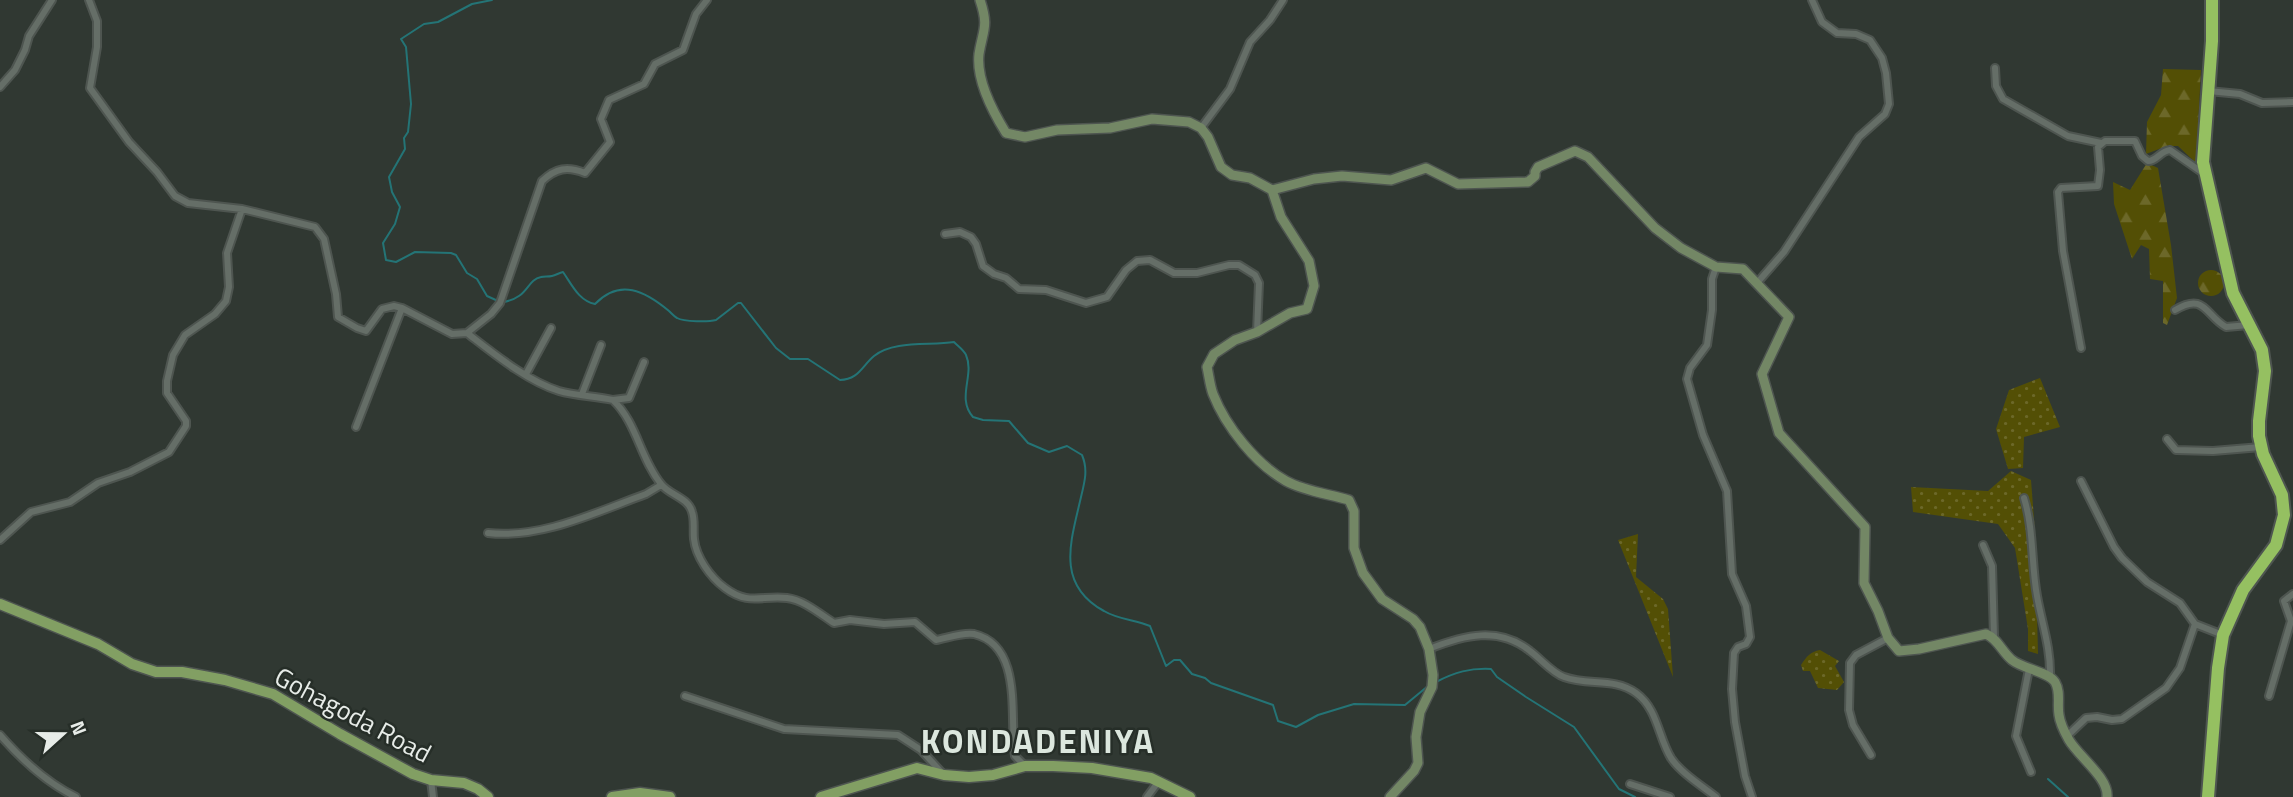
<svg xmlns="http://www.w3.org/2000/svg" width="2293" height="797" font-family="'Titillium Web',sans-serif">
  <defs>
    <pattern id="grass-dots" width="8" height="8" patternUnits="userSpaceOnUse" patternTransform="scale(1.75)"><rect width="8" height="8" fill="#534f05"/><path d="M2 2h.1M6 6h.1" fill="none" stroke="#6c6829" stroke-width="1.8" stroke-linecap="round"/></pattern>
    <pattern id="forest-firs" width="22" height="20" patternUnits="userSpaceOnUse" patternTransform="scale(1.75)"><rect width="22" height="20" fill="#534f05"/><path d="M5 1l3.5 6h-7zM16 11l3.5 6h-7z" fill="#6c6829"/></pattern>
  </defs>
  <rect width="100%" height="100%" fill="#303832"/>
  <!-- grass -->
  <path fill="url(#grass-dots)" d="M2040 378 2060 427 2024 437 2023 468 2008 469 1996 429 2009 390Z
    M2011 471 2031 480 2035 532 2038 654 2028 651V629L2015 548 1998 524 1913 512 1911 487 1988 491Z
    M1638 534 1636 577 1663 599 1668 609 1673 677 1618 540Z
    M1820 650 1839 661 1835 666 1844 682 1837 690 1818 688 1810 671H1803L1801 665C1807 656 1810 652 1820 650Z"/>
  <!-- forest -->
  <path fill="url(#forest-firs)" d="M2163 69 2201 70 2196 163 2178 146H2167L2146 154 2147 122 2161 95Z
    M2147 163 2158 168 2171 245 2177 298 2167 325 2163 323V281L2150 279 2149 249 2141 245 2132 259 2114 204 2113 182 2130 190Z
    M2198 283a13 13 0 1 1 26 0a13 13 0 1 1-26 0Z"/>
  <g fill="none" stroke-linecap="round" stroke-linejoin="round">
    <!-- stream -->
    <path stroke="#247476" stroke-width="2" d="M492 0 472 4 438 22 424 24 401 39 406 47 411 104 408 132 404 138 405 149 389 177 392 192 400 207 395 224 383 243 386 260 396 262 415 252 451 253 456 255 467 273 477 279 487 296 498 301
      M503 302C529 298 526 280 541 277 544 276 548 277 552 276 556 275 559 273 563 272 572 285 579 301 595 304 620 278 645 291 669 311 671 313 675 317 677 318 684 322 709 322 716 320L738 303H741L776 348 790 359H808L840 380C858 380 862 366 874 356 894 340 930 346 954 342 958 346 964 350 966 355 975 375 956 398 973 417L983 420 1009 421 1028 443 1049 452 1067 446 1082 455C1088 469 1085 481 1081 497 1071 541 1055 584 1104 611 1117 619 1135 620 1150 626L1166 666 1174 660H1180L1192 674 1205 678 1211 683 1273 705 1278 721 1296 727 1318 715 1354 704 1405 705 1428 686
      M1436 682C1455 672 1470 668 1491 669L1497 677 1526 697 1574 727 1619 789 1635 797
      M2048 779 2068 797"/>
    <defs>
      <path id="street" d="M89 0 97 21V47L90 88 129 142 157 172 175 196 188 203 242 209 315 227 324 239 336 294 338 317 357 328 366 331 382 309 394 306 402 308 452 334 467 333C493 353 527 381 559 391 576 396 596 396 613 400 637 423 640 458 661 484 669 495 688 497 692 512 695 520 693 530 694 539 696 557 710 577 725 588 749 606 761 595 787 598 804 600 820 614 834 623L850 620 884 624 915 622 936 640C947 638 963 632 974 634 1024 646 1009 718 1015 756L1025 766
        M1995 68 1996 86 2003 99 2068 136 2101 143
        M0 87 15 70 25 50 29 36 52 0
        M2208 91 2240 94 2262 103 2293 102
        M1201 128 1230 89 1250 42 1270 20 1283 0
        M945 234 960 232 971 237 976 244 983 266 994 274 1006 278 1019 289 1046 290 1086 303 1107 297 1126 270 1137 261 1150 260 1174 273H1197L1229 265H1239L1255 275 1259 283 1257 332
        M1716 267 1712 279V310L1707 345 1690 368 1687 379 1703 435 1727 491 1732 574 1746 606 1750 637 1746 644 1738 647 1734 653 1732 689 1735 722 1745 776 1752 797
        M1757 283 1784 252 1859 137 1885 114 1889 104 1886 73 1882 58 1870 40 1856 34 1837 33 1822 22 1812 0
        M2175 310C2205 292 2205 315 2226 327L2249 325
        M467 333 491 314 500 303 542 181C556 168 567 166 585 173L610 142 601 119 609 100 644 84 655 64 683 50 696 14 707 0
        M2081 348 2063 251 2058 192 2061 188 2098 186 2100 170 2098 147 2105 141H2135L2142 156 2148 161C2157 161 2160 151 2170 150L2203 173
        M526 374 551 328
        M582 394 601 345
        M613 400 629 398 644 362
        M356 427 402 308
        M2167 439 2176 450 2213 451 2261 447
        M2081 481 2114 547 2122 558 2147 582 2180 603 2195 624 2223 635
        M2024 498C2034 530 2031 563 2037 596 2042 624 2051 648 2050 677
        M488 533C542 539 596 512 646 494L661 485
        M0 540 31 512 70 502 98 483 130 472 169 452 186 426V421L167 393V381L173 355 185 335 215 314 226 301 229 287 227 253 242 209
        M1983 545 1992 566 1994 637
        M1429 649C1464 635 1499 626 1530 651 1541 659 1552 673 1564 677 1588 686 1614 677 1636 693 1658 709 1658 737 1671 758 1681 773 1702 786 1716 797
        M2029 669 2016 736 2031 772
        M685 696 784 729 898 735 921 750 943 774
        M2269 696 2291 621 2284 601 2293 594
        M0 735C21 759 47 783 76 797
        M2067 736 2086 718 2097 717 2112 720 2122 719 2166 688 2180 668 2195 624
        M1871 755 1853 725 1849 710 1850 663 1856 655 1888 638
        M431 780 433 797
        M1630 784 1670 797
        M1147 797 1159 781"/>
      <path id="secondary" d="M980 0C989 27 983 29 979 54 976 80 993 112 1006 133L1025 137 1057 130 1110 128 1152 119 1189 122 1201 128 1208 137 1221 167 1232 175 1250 178 1272 190 1314 179 1342 176 1391 180 1426 168 1458 184 1528 182 1535 176V172L1538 167 1575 151 1588 157 1655 228 1681 248 1716 267 1743 269 1789 317 1762 374 1779 433 1865 527 1864 583 1878 611 1888 638 1899 651 1919 649 1986 634C1998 639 2002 652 2012 660 2023 669 2049 672 2055 682 2061 692 2057 704 2059 715 2060 723 2065 733 2069 740 2079 757 2109 778 2107 797
        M1272 190 1281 217 1309 261 1314 286 1307 309 1290 313 1257 332 1235 340 1214 354 1207 367C1209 376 1210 386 1213 394 1226 427 1256 464 1286 481 1304 491 1329 494 1349 500L1354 511V548L1363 573 1382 599 1413 619 1420 627 1429 649 1433 675 1432 687 1420 712 1416 737 1418 763 1414 771 1390 797"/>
      <path id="primary" d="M0 604 98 644 132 664 156 672H182L225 680 273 694 340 734 413 774 431 780 464 783 478 789 488 797
        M612 797 640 793 670 797
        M821 797 917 768 944 775 969 777 993 775 1025 766H1053L1092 768 1151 778 1190 797"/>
      <path id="highway" d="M2208 797 2218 668 2223 635 2243 590 2276 545 2284 515 2282 495 2263 454 2259 436V421L2265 371 2262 350 2233 293 2203 162 2212 41V0"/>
    </defs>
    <!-- street casing -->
    <use href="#street" stroke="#4e5550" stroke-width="10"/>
    <!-- secondary casing -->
    <use href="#secondary" stroke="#4e5550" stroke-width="12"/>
    <!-- primary casing -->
    <use href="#primary" stroke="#4e5550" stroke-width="13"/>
    <!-- highway casing -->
    <use href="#highway" stroke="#4e5550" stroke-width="16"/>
    <!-- street -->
    <use href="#street" stroke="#656e67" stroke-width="6"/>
    <!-- secondary -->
    <use href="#secondary" stroke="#738765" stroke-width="9"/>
    <!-- primary -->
    <use href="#primary" stroke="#829f63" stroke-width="10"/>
    <!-- highway -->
    <use href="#highway" stroke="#95c061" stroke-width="12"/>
  </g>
  <g text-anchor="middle" stroke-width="5" stroke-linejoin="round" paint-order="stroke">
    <!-- street labels -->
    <g font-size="26" fill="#e7ece8" stroke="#262e28">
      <text transform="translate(353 715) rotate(28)" y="9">Gohagoda Road</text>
    </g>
    <!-- district labels -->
    <g font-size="33" font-weight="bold" letter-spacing="2" fill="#dce7de" stroke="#262e28">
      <text x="1038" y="753">KONDADENIYA</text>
    </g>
  </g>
  <!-- north arrow -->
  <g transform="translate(63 734) rotate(69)" stroke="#262e28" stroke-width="5" paint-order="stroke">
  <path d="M0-5L12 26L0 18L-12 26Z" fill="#e7ece8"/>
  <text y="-10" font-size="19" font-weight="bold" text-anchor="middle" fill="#e7ece8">N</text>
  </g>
</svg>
